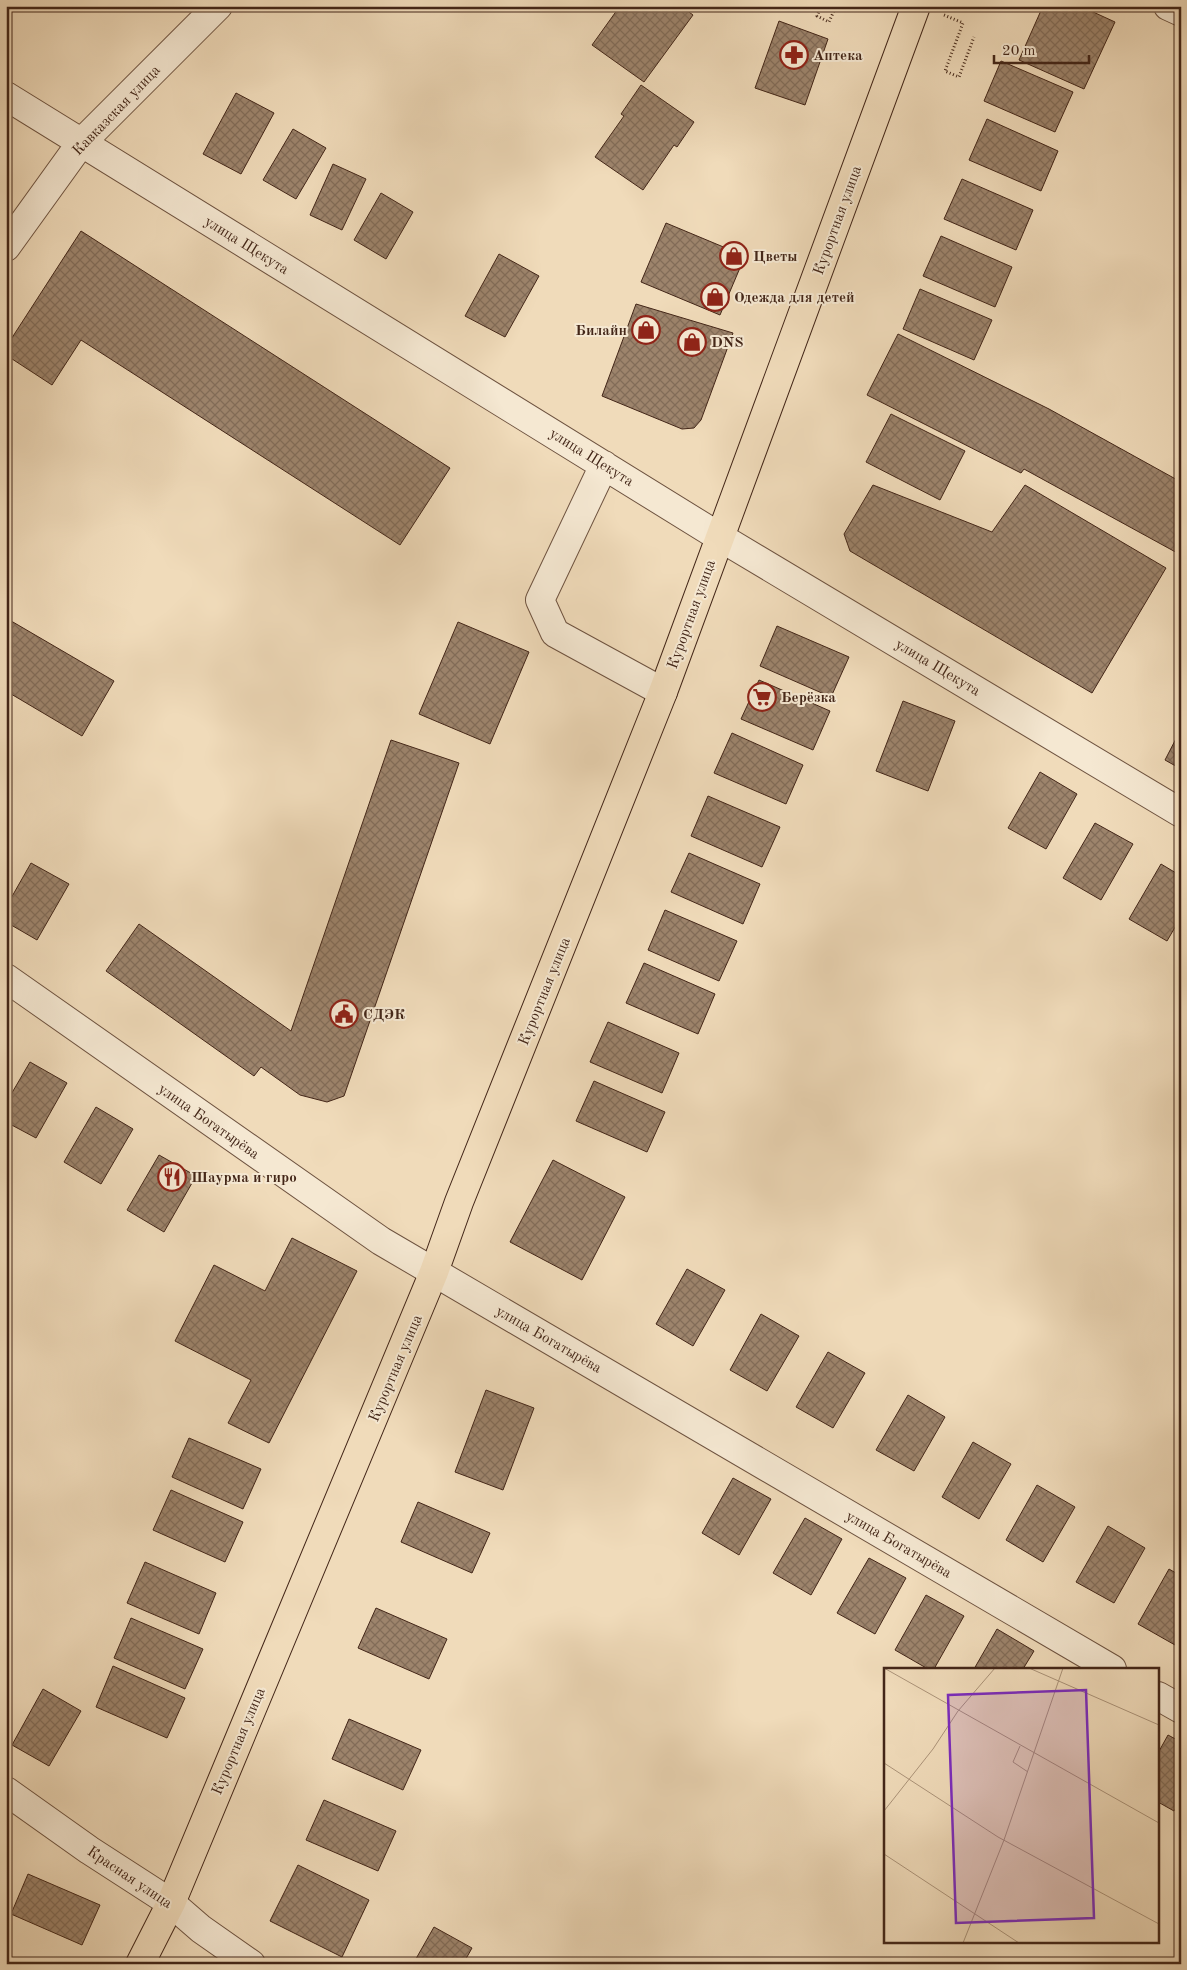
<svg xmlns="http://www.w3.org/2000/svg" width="1187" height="1970" font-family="'Old Standard TT',serif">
  <defs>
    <pattern id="building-cross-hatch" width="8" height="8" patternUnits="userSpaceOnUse" patternTransform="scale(1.25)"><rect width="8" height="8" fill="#9d846c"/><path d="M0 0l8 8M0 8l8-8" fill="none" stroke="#826c58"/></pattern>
  </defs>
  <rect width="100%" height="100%" fill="#f0dbba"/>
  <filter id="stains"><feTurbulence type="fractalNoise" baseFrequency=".004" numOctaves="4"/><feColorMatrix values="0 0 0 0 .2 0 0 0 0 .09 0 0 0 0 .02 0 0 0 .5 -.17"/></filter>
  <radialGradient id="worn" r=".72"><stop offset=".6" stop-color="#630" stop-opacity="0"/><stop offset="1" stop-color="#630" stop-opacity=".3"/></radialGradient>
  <!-- building -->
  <path fill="url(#building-cross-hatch)" stroke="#432618" d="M620 6H681L693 15 644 82 592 45Z
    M1043 6H1080L1115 22 1084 89 1019 60Z
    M779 21 828 39 805 105 755 88Z
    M1001 61 1073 92 1055 132 984 101Z
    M641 85 694 122 677 147 674 145 643 190 595 157 624 116 621 114Z
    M236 93 274 113 241 174 203 154Z
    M987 119 1058 151 1041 191 969 160Z
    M293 129 326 148 296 199 263 180Z
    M333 164 366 179 342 230 310 215Z
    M962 179 1033 210 1016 250 944 219Z
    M381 193 413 212 386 259 354 240Z
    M666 223 745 256 720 315 641 282Z
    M81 231 450 468 400 545 81 340 52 385 6 355V347Z
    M941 236 1012 267 995 307 923 276Z
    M499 254 539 276 505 337 465 316Z
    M920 289 992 320 974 360 903 329Z
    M636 304 733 333 701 420 694 428 682 429 602 396Z
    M898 334 1049 409 1181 482V555L1024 469 1021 473 867 395Z
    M891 414 965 451 940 500 866 462Z
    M873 485 992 532 1025 485 1166 568 1092 693 850 551 844 534Z
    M6 618 114 681 82 736 6 691Z
    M458 622 529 652 490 744 419 714Z
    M777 626 849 657 831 697 760 666Z
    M759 680 830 711 813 750 741 719Z
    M903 701 955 721 928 791 876 771Z
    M1181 729V769L1165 760Z
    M732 733 803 765 786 804 714 773Z
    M391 740 459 763 344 1096 327 1102 300 1095 261 1067 254 1076 106 971 139 924 291 1031Z
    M1040 772 1077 794 1046 849 1008 828Z
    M708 796 780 827 762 867 691 836Z
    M1095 823 1133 844 1101 900 1063 878Z
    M689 853 760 884 743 924 671 892Z
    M31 863 69 884 37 940 6 922V907Z
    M1161 864 1181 876V917L1167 941 1129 919Z
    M665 910 737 941 719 981 648 950Z
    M644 963 715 994 698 1034 626 1003Z
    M608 1022 679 1053 662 1093 590 1062Z
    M30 1062 67 1083 36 1138 6 1122V1103Z
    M594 1081 665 1112 647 1152 576 1121Z
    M96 1107 133 1129 101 1184 64 1162Z
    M159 1155 196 1176 164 1232 127 1210Z
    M553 1160 625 1197 582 1280 510 1242Z
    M292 1238 357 1271 269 1443 228 1423 251 1380 175 1341 214 1265 265 1291Z
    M687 1269 725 1290 693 1346 656 1324Z
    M761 1314 799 1336 767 1391 730 1370Z
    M828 1352 865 1373 833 1428 796 1407Z
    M486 1390 534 1408 503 1490 455 1472Z
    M908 1395 945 1417 914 1471 876 1450Z
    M189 1438 261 1469 243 1509 172 1477Z
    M973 1442 1011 1464 979 1519 942 1497Z
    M733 1478 771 1499 739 1555 702 1533Z
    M1037 1485 1075 1507 1043 1562 1006 1540Z
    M171 1490 243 1522 225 1562 153 1530Z
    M418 1502 490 1533 472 1573 401 1542Z
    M805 1518 842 1539 811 1595 773 1573Z
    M1108 1526 1145 1548 1114 1603 1076 1582Z
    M869 1558 906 1578 875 1634 837 1613Z
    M145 1562 216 1593 199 1634 127 1603Z
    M1169 1569 1181 1576V1636L1175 1645 1138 1624Z
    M926 1595 964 1616 934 1669H928L895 1650Z
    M376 1608 447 1639 429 1679 358 1648Z
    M131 1618 203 1649 185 1689 114 1658Z
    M997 1629 1034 1651 1023 1669H974Z
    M113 1666 185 1698 167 1738 96 1707Z
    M43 1689 81 1711 49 1766 12 1745Z
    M349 1719 421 1750 403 1790 332 1759Z
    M1168 1735 1181 1742V1800L1174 1811 1158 1802V1753Z
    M324 1800 396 1831 378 1871 306 1840Z
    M298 1865 369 1900 342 1957 270 1921Z
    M28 1874 100 1905 82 1945 11 1914Z
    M434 1927 472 1948 463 1964H413Z"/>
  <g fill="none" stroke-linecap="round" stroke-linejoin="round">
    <defs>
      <path id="minor" d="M1168 6 1181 12
        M6 96 718 536 1181 813
        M6 247 81 143 218 6
        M604 465 540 600 555 633 663 692
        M6 978 381 1241 1112 1669
        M1158 1696 1181 1709
        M6 1791 89 1850 171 1903 201 1929 251 1964"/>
      <path id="major" d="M140 1964 171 1903 434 1272 459 1202 663 692 916 6"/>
    </defs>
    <!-- minor casing -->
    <use href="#minor" stroke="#6e5340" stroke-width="30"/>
    <!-- major casing -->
    <use href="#major" stroke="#432618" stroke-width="30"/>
    <!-- path -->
    <path stroke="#432618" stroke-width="3" stroke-dasharray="1 2.5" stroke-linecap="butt" d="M821 6 817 16 829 22 836 6
      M944 15 963 23 945 71 959 77 974 37"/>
    <!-- minor -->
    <use href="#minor" stroke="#f5e8d2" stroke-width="28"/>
    <!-- major -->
    <use href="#major" stroke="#f0dbba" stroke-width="28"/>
  </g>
  <!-- icons -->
  <defs>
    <symbol id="pharmacy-ring" viewBox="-11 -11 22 22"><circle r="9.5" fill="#f5e8d2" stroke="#8f2418" stroke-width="1.5"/><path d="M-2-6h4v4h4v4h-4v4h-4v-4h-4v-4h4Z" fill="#8f2418"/></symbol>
    <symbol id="shop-ring" viewBox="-11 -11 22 22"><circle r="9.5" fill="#f5e8d2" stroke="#8f2418" stroke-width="1.5"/><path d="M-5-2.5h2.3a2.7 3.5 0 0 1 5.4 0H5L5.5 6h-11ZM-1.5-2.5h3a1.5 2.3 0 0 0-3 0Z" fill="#8f2418"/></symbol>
    <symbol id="supermarket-ring" viewBox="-11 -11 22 22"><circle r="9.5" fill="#f5e8d2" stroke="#8f2418" stroke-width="1.5"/><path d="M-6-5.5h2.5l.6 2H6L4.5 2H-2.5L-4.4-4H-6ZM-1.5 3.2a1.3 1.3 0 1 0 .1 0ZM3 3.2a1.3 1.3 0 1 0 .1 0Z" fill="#8f2418"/></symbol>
    <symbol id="civic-ring" viewBox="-11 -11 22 22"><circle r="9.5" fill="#f5e8d2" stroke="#8f2418" stroke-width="1.5"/><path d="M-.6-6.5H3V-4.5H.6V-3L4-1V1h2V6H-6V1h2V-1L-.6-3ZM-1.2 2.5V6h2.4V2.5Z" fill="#8f2418"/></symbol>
    <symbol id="restaurant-ring" viewBox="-11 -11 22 22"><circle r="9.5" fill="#f5e8d2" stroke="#8f2418" stroke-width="1.5"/><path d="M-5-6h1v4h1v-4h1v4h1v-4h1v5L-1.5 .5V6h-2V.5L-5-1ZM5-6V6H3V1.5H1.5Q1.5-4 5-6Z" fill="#8f2418"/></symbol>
  </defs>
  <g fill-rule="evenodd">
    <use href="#pharmacy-ring" x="778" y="39" width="32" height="32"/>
    <use href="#shop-ring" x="718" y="240" width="32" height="32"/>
    <use href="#shop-ring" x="699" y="281" width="32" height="32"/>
    <use href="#shop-ring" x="630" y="314" width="32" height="32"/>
    <use href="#shop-ring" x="676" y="326" width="32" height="32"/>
    <use href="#supermarket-ring" x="746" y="681" width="32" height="32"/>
    <use href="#civic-ring" x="328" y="998" width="32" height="32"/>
    <use href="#restaurant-ring" x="156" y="1161" width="32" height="32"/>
  </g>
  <g text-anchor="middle" stroke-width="4" stroke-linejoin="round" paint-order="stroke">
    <!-- poi labels -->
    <g font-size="15" font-weight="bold" fill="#432618" stroke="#f5e8d2" text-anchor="start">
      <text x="813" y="60">Аптека</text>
      <text x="753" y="261">Цветы</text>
      <text x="734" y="302">Одежда для детей</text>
      <text x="627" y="335" text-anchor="end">Билайн</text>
      <text x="711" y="347">DNS</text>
      <text x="781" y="702">Берёзка</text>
      <text x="363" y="1019">СДЭК</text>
      <text x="191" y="1182">Шаурма и гиро</text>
    </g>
    <!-- street labels -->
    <g font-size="15" fill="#432618" stroke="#f5e8d2">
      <text transform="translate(116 110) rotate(-46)" y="5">Кавказская улица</text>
      <text transform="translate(837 220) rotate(-70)" y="5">Курортная улица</text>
      <text transform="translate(247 245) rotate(32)" y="5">улица Щекута</text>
      <text transform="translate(592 457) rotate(32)" y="5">улица Щекута</text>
      <text transform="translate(691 614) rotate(-70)" y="5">Курортная улица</text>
      <text transform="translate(938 667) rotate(31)" y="5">улица Щекута</text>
      <text transform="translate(544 991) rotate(-68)" y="5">Курортная улица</text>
      <text transform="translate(209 1121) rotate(35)" y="5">улица Богатырёва</text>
      <text transform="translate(549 1339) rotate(30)" y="5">улица Богатырёва</text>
      <text transform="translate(395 1368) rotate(-67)" y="5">Курортная улица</text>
      <text transform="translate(899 1544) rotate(30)" y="5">улица Богатырёва</text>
      <text transform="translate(238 1741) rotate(-67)" y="5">Курортная улица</text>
      <text transform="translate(130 1877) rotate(34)" y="5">Красная улица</text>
    </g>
  </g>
  <!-- overview -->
  <g transform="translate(884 1668)">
    <rect width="275" height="275" fill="#f0dbba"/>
    <path fill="none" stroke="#ab9379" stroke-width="1" d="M0 0 275 155M145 0 275 57M136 78 129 94 144 104M0 95 114 169 275 256M0 143 49 81 74 43 111 0M0 186 135 275M79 275 120 172 179 0"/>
    <path fill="#7b2cbf" fill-opacity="0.15" stroke="#7b2cbf" stroke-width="2.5" d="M202 22 210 250 72 255 64 27Z"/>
    <rect width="275" height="275" fill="none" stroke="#432618" stroke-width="2.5"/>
  </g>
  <!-- margin -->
  <rect width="1187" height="1970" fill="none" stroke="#f0dbba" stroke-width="25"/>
  <rect x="8" y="8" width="1172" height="1955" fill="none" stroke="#432618" stroke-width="2.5"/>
  <rect x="12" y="12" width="1162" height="1945" fill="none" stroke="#432618"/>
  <!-- scale -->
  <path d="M994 55v8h95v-8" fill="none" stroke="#432618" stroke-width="2.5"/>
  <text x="1002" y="55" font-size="15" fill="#432618" stroke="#f5e8d2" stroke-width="4" paint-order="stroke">20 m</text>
  <rect width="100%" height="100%" filter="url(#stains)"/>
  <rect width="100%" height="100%" fill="url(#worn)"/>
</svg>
